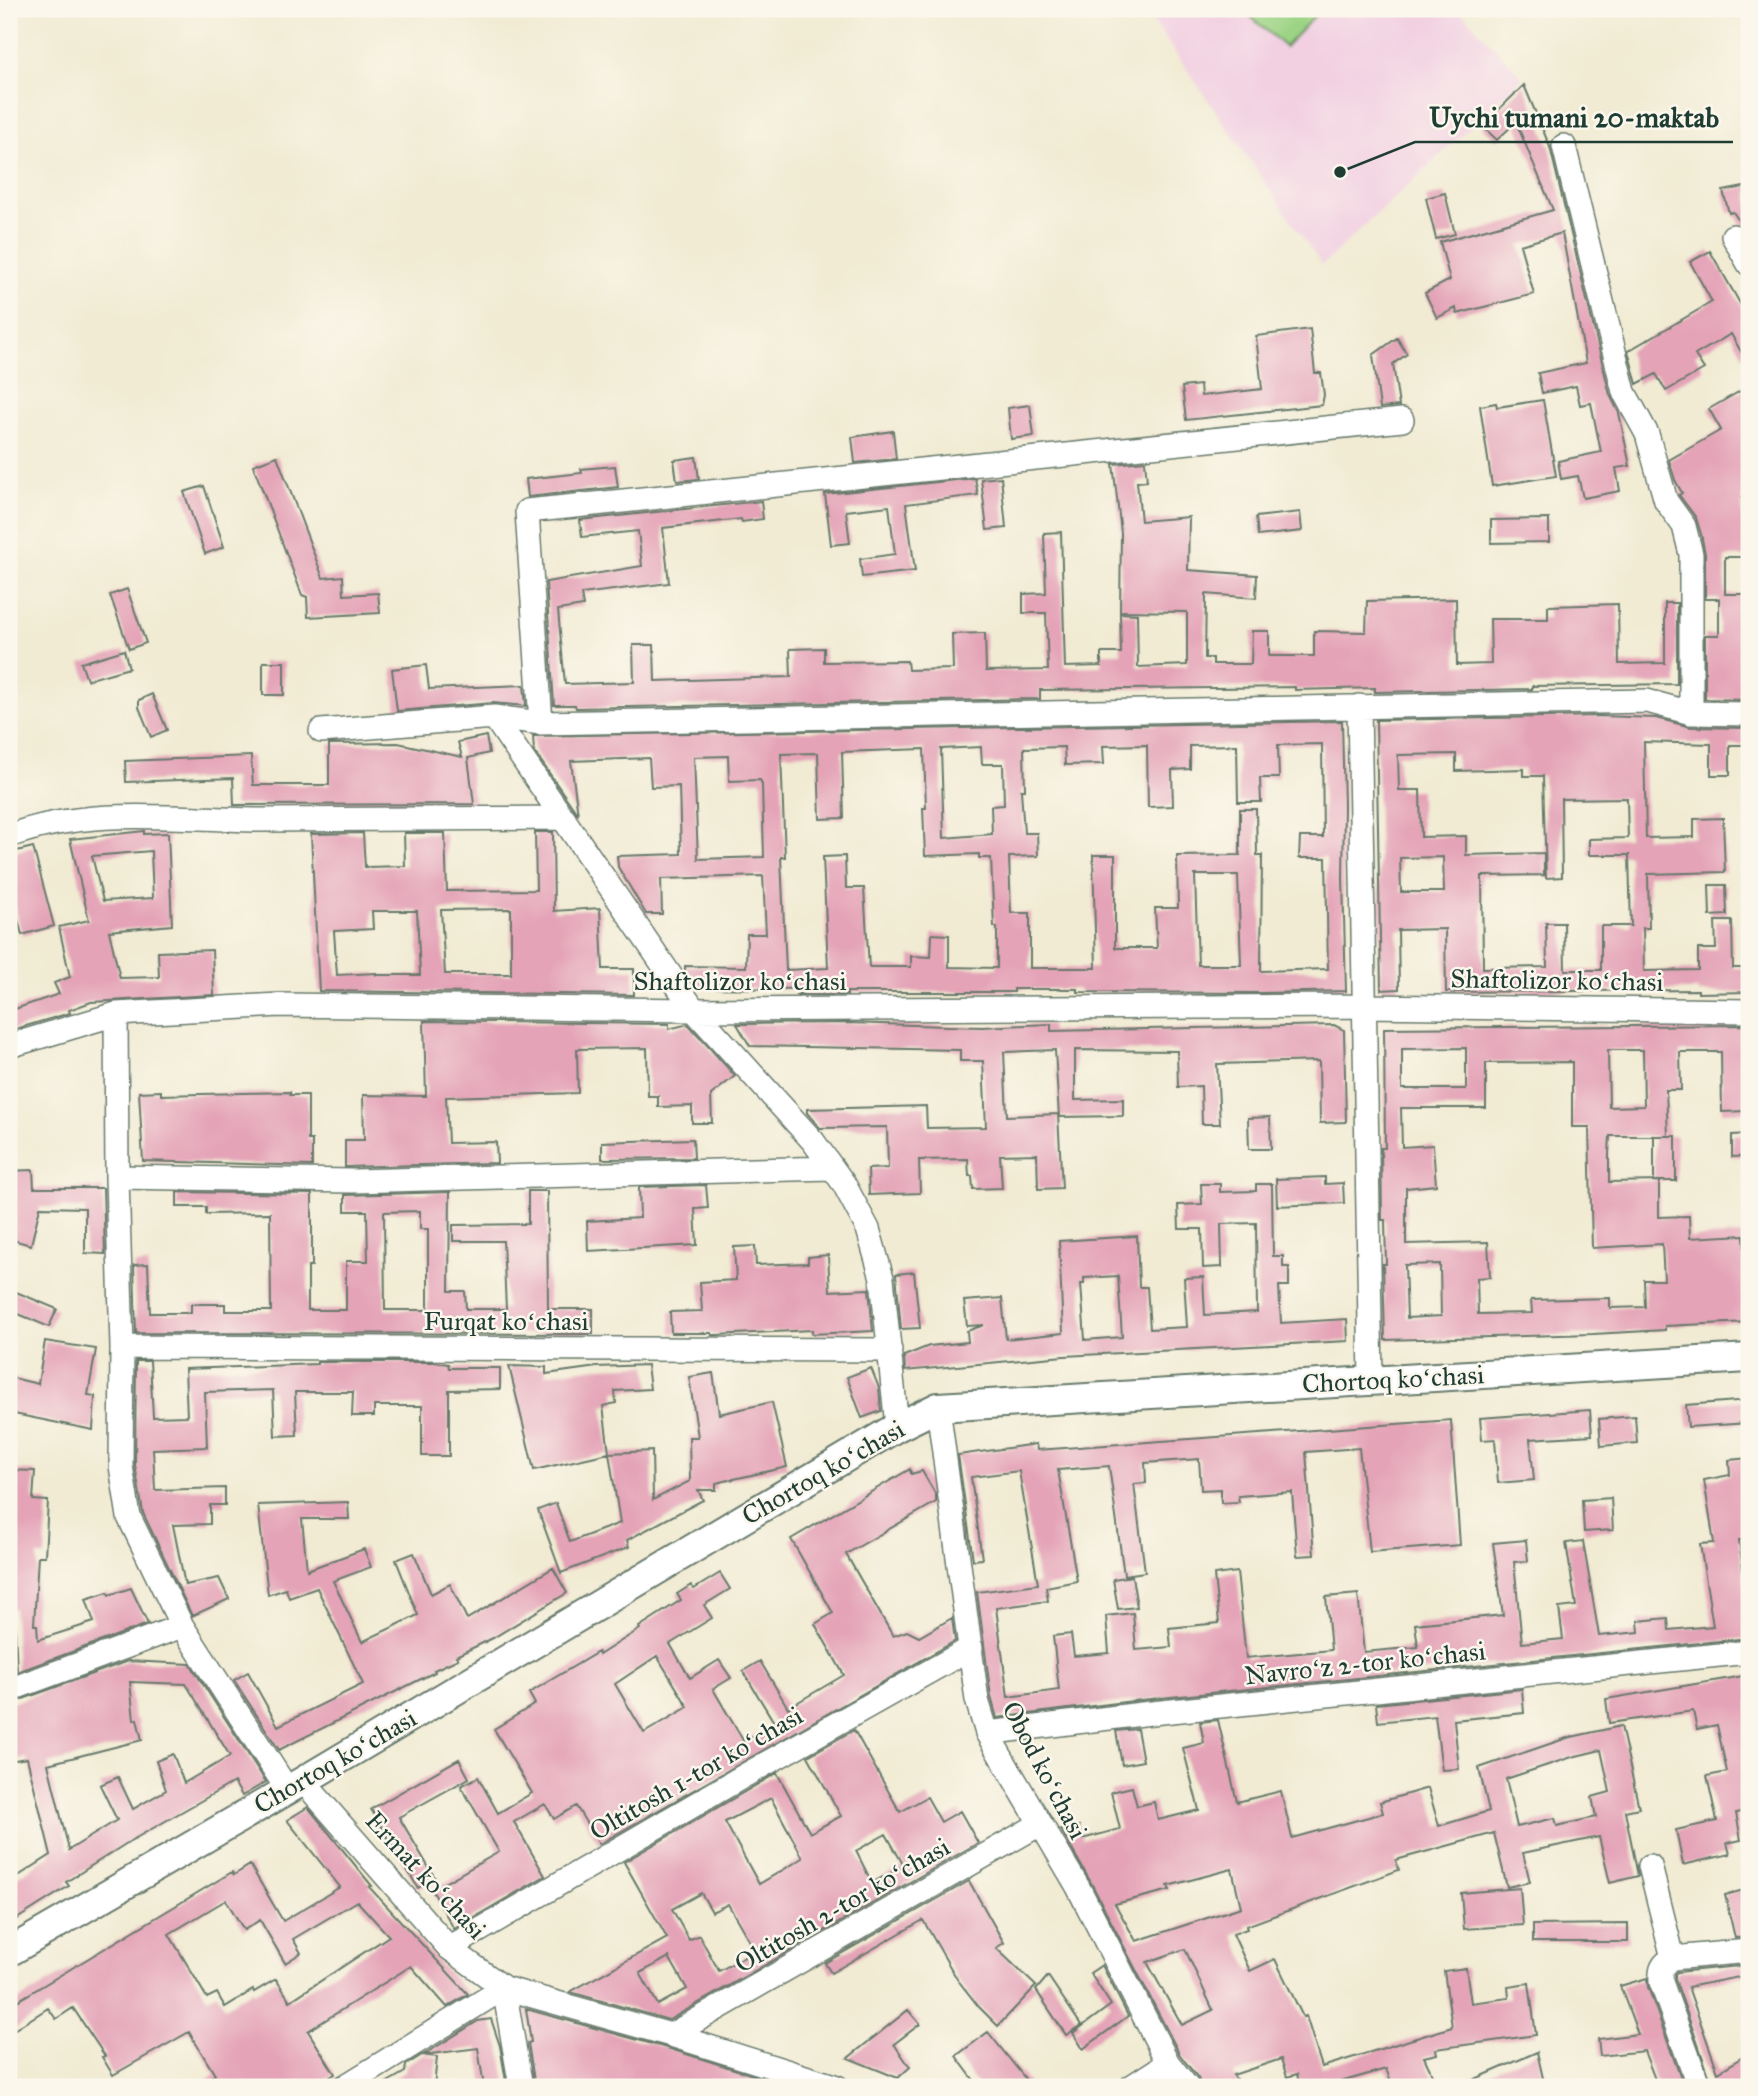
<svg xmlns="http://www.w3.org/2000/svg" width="1758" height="2096" font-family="'IM FELL Great Primer',serif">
  <rect width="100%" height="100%" fill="#fbf7ec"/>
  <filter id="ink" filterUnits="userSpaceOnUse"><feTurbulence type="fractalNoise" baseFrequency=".0143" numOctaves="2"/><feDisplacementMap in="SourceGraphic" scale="14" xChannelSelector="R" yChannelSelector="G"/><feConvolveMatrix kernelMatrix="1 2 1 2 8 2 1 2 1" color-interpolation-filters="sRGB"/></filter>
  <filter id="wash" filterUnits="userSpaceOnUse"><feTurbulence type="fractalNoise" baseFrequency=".00686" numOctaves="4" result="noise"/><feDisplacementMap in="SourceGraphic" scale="28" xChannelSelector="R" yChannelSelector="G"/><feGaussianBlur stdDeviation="1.57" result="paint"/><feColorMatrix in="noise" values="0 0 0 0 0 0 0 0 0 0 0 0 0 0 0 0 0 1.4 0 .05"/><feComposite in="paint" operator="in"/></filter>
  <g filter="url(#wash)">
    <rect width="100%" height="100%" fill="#f1ebd3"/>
    <!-- built -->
    <path fill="#f2d0e2" d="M1145 9H1458L1523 78 1322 265Z"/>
    <!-- pitch -->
    <path fill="#9cd384" stroke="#5e885c" stroke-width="2" d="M1242 9H1321L1285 47Z"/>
    <g id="blocks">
      <!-- building -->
      <path fill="#e4a3b7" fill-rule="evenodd" d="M1524 85 1550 147 1610 395 1619 413 1630 466 1616 468 1620 491 1583 498 1578 476 1561 479 1558 461 1601 452 1591 403 1580 405 1576 386 1542 393 1538 373 1586 363 1562 233 1520 245 1534 294 1457 314 1456 308 1437 318 1425 293 1450 280 1440 242 1553 210 1516 122 1497 140 1482 126Z
        M1749 186V236L1733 212 1729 213 1723 191Z
        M1445 193 1455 234 1436 239 1426 198Z
        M1710 251 1749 319V366L1731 334 1695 355 1704 369 1666 391 1656 374 1637 384 1628 351 1712 302 1690 262Z
        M1310 329 1315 373H1321L1324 395 1322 405 1186 420 1182 387 1200 385 1201 396 1262 389 1256 336Z
        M1397 338 1407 354 1393 364 1399 406 1380 408 1373 355Z
        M1749 386V493L1742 497 1745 557H1725V594H1749V700L1705 699V635H1719V599H1705V554L1701 534 1696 518 1679 495 1682 493 1675 480 1669 460 1721 430 1709 409Z
        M1543 400 1556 476 1492 486 1480 406 1496 403 1497 407Z
        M1030 405 1034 436 1011 439 1008 408Z
        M893 431 896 459 855 463 852 437Z
        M277 456 323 578 343 576 344 595 378 593 380 613 308 617 307 597 302 595 253 465Z
        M696 457 699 479 677 481 674 460Z
        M1145 461 1147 481 1137 482 1141 521 1189 517 1188 570 1257 575 1256 598 1206 594 1205 658H1213V664H1251L1252 631H1269V656H1314V631L1366 632 1367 601 1456 599 1457 665 1491 664 1490 619H1548V606L1618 604 1619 664 1665 663V603H1677V684L1532 686V689L1375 692V688L1295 690V687L1040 690V699L576 708 575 705H554L546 582 642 566 638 531 582 537 580 520 761 501 763 519 742 522 741 519 663 528 669 583 581 594 583 606 558 610 565 684 634 682 633 645H654L655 681 791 677 790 649 824 648V662L907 661 908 670 953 669 952 634 985 633 986 671 1048 670 1046 613H1023V594L1046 593 1044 533 1061 532 1065 667 1101 666V653H1121L1120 613 1137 614 1138 667 1187 665V612L1120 611 1121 533 1113 464Z
        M615 466 618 487 528 497 526 479 582 473 581 469Z
        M1001 477 1006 528 987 530 981 479Z
        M975 478 978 495 906 504 915 571 862 577 860 559 895 554 889 506 846 511 850 543 831 545 825 494Z
        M204 486 224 547 205 554 184 492Z
        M1300 512 1302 531 1258 536 1256 517Z
        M1549 519V542L1491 543V520Z
        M127 589 146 643 129 649 110 595Z
        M124 650 129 668 87 680 81 663Z
        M263 662H284V695H263Z
        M426 665 429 689 524 685 526 706 493 703 397 711 392 669Z
        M152 694 167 730 151 737 139 707V700Z
        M1601 716 1656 718 1691 727 1749 728V745H1730V775H1711V744L1644 742 1646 838 1694 837V819L1723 818 1725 872 1648 874 1649 928H1643L1644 971 1698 970V949H1716L1715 921H1732L1733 968H1749V992L1698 993V990L1446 992 1445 929 1398 930 1399 989 1381 990 1376 720ZM1456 754V771L1524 769V776H1543L1546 878 1562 877 1561 799 1627 798 1628 838 1589 839V855H1629L1631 926H1601V970H1565L1564 923H1546L1547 967 1483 968 1482 876 1544 875V853L1466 855V836L1421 837 1420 790H1399L1398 755ZM1443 857 1444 892H1401L1400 858Z
        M1342 721 1344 805 1343 879 1346 991 1263 993 1078 992V989H1014V992H847V995H795L813 989 696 988 685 972V966L746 967 747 934H766L763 876 661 879 662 914H646L618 867 617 856 681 854 679 786 651 787 649 758 571 761 578 815 534 751 533 736ZM1322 744 1323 837H1300L1299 858H1326L1328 969 1261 971 1262 855H1257L1256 809H1240V855L1177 856 1178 908H1155L1157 948H1115V855H1093L1096 968H1030V913H1011L1009 857 1038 856 1037 833H1024L1021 790H1025L1024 748 1064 747 1065 765 1104 764 1103 746 1147 745 1148 807 1173 806 1172 770 1190 769V746L1237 745 1238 802H1261L1260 778H1279L1278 745ZM981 747 982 764H1003L1004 805 991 806 992 834 944 838 941 749ZM924 749 926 808H923L925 856 979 854V858H991L994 927H997V968L949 967V935L932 934 931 957 911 956V967H869L864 888H846L845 856 823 857 828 968 786 970 781 857H785L781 754 818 753 820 819 844 818 842 752ZM728 756 729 781 760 780 762 784 764 857 698 859 694 757ZM1195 875H1238L1241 965H1198Z
        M486 736 489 753 468 758 474 804 234 805 233 778 126 782 125 761 251 756 253 785H329V744L398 743 462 757 458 742Z
        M144 831V834L168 833 172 925 109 931 120 978 159 977 158 952 212 950 214 995 91 1002 69 1010 70 1013 9 1031V1011L59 994 54 983 70 977 59 927 89 920 70 839ZM151 851 153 898 103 901 92 856Z
        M535 832H553L554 911 600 908 603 969H634V995L319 991 311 834 363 833 365 867 405 866 404 833H445L447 891 536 890ZM511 909V974H445L441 910ZM372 911H417L420 975H376V973L337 975 334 931 373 929Z
        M33 847 54 926 22 935 9 885V853Z
        M1709 885H1726L1727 915 1710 916Z
        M424 1021 669 1024V1029L688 1024 735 1076 711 1095 712 1123H692V1106L658 1107V1096H648L647 1048 577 1049 578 1093 446 1097 448 1143 496 1142 497 1163 345 1167V1140H364L363 1095 426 1096Z
        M847 1023 982 1027 1051 1024V1031L1334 1025 1344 1030 1346 1122 1320 1123 1319 1061 1217 1064 1220 1124H1202L1201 1086 1178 1087 1177 1051 1075 1050V1100L1123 1099V1116L1059 1117 1055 1050 1004 1052 1007 1116 1058 1114 1062 1188 1038 1189 1037 1154 1000 1155 1002 1188 973 1189 972 1176H969L968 1159 919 1160 920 1193 869 1195 868 1169 888 1168 887 1127 820 1128 807 1113V1109L926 1106 927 1128 986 1127 983 1061H960V1050L750 1046 737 1024Z
        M1749 1025V1078H1746V1111L1722 1112 1721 1052H1680L1681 1090H1666L1668 1136H1610L1609 1154V1182L1659 1181V1217L1689 1216 1690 1238 1744 1235 1749 1322 1665 1326V1330L1593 1334 1385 1340 1383 1264H1386L1385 1220H1382L1381 1148H1385L1384 1028ZM1466 1048V1089H1402V1049ZM1608 1050H1643L1644 1106 1609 1107ZM1572 1062V1127H1589L1592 1248 1662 1244 1664 1280H1644L1645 1307 1610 1308V1298L1531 1300 1532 1313 1478 1314 1477 1278 1490 1277 1488 1242 1406 1244V1188L1436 1185 1433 1145 1402 1147 1401 1108H1486V1063ZM1440 1264 1441 1316 1407 1318 1405 1265Z
        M161 1091V1095L290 1092V1095H308V1140H312V1166L143 1161 139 1092Z
        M1270 1117 1271 1149H1249L1248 1118Z
        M1749 1134V1156L1732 1157V1135Z
        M1654 1136H1676V1181H1654Z
        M693 1139 694 1158 602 1159V1142Z
        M33 1170 34 1188H103L105 1254 85 1253V1208L40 1207 31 1245 9 1239V1171Z
        M1325 1177V1184L1343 1183 1344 1203 1277 1206 1276 1179Z
        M1201 1184H1220V1192L1256 1191V1184H1272L1273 1256H1283V1267H1289V1286H1279L1281 1323 1347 1319 1348 1341 1064 1356 905 1371 904 1356 929 1346 968 1342 967 1331 984 1325 967 1326 964 1301 1002 1298 1006 1339 1063 1333 1059 1241 1137 1236 1139 1287H1147L1150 1329 1187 1327 1184 1278 1203 1277 1205 1315 1257 1312 1256 1223 1221 1224 1222 1267 1203 1268 1202 1229H1179L1178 1205 1202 1204ZM1118 1276 1122 1337 1085 1340 1081 1284H1084V1278Z
        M706 1185 708 1208 695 1209 697 1245 588 1251 587 1221 640 1218 639 1187Z
        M528 1191H547L548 1309H593V1334L136 1333 134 1265 148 1264 150 1313H191V1304H225V1311H271L270 1213 206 1214V1207H177V1192L312 1194V1266H308V1310H346V1261H368L367 1211H345V1195L450 1192 449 1291H465L466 1309H506L503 1241H453V1225L528 1224ZM420 1211V1229H428V1310H385L384 1212Z
        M755 1246 756 1265 808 1263V1257L828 1255 830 1291 869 1289 873 1331 812 1334V1330L717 1335H712L711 1333H671L670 1312 702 1311 700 1282 736 1280 734 1247Z
        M914 1272 920 1328 901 1329 896 1274Z
        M9 1289 57 1309 49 1327 9 1310Z
        M45 1341 96 1349 88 1395 95 1396 93 1430 9 1413V1377L38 1384Z
        M136 1361H150L153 1417 187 1416 185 1369 317 1364V1362H434L448 1364 449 1368H500V1389L449 1390V1456H422V1406H374V1416H352L353 1392H295L297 1435 275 1436 273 1390 205 1392 207 1447 153 1449 155 1490 225 1488V1505H210V1524L173 1525 185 1585 219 1578 229 1599 192 1616 143 1513 135 1465Z
        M647 1365 650 1389 615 1391 616 1403 603 1406 609 1453 534 1470 509 1366 546 1367V1374L597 1367Z
        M871 1368 879 1388 881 1411 862 1418 847 1377Z
        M713 1373 719 1414 772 1402 787 1467 716 1483V1490H698L703 1500 627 1540 629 1547 561 1573 538 1510 556 1503 570 1542 620 1523 609 1453 652 1451 653 1500 690 1481 689 1437H698L689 1377Z
        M1749 1400V1423L1688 1427 1686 1405Z
        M1590 1410 1592 1435 1530 1439 1534 1480 1498 1483 1495 1439 1482 1440 1480 1418Z
        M1635 1416 1637 1443 1601 1446 1599 1419Z
        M1451 1420 1460 1545 1370 1552 1359 1448 1306 1452 1314 1555 1297 1556 1292 1492 1238 1496 1239 1502 1221 1503V1489L1201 1490 1199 1459 1145 1463 1146 1483 1134 1484 1145 1572 1124 1575 1109 1466 1058 1470 1077 1581 1046 1587 1048 1601 996 1608 1008 1697 1059 1690 1053 1636 1071 1634 1074 1656 1109 1653 1106 1616 1133 1613 1136 1650 1171 1647 1169 1628 1219 1623 1214 1575 1237 1572 1246 1658 1331 1650 1326 1597 1358 1594 1364 1652 1418 1647 1415 1624 1503 1615 1493 1543 1526 1540 1528 1561 1514 1562 1522 1643 1563 1639 1559 1608 1576 1606 1566 1543 1583 1541 1599 1636 1639 1632 1638 1621 1668 1618 1669 1630 1713 1626 1700 1544 1714 1543 1704 1480 1730 1475 1729 1460 1749 1458V1540H1739L1749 1618V1638L1141 1700 997 1718 991 1697 977 1592 1038 1584 1019 1471 971 1477 982 1559 973 1560 958 1455 1036 1444 1037 1450Z
        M910 1469 911 1474 922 1471 936 1495V1502L846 1554 893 1636 907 1631 919 1637 952 1618 955 1641 599 1844 576 1806 554 1819 545 1804 514 1822 545 1876 454 1929 432 1890 499 1852 461 1786 478 1777 498 1813 532 1793 494 1729 535 1704 529 1693 598 1652 599 1655 640 1629 639 1627 681 1600 677 1594 691 1585 694 1589 720 1573 730 1589 704 1605 712 1618 670 1644 690 1678 719 1660 731 1678 713 1689 744 1742 775 1724 743 1671 760 1661 788 1708 844 1675 815 1624 833 1613 791 1539ZM657 1656 688 1707 644 1733 615 1684Z
        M9 1470 35 1471 33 1500 48 1501 45 1556H38L34 1625H37L38 1640 94 1622 86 1599 108 1592 109 1595 131 1588 148 1624 17 1672 14 1608 9 1609Z
        M1611 1498 1613 1530 1584 1532 1582 1500Z
        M348 1502 349 1519H302L307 1570 364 1549 371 1567 333 1581 362 1642 418 1615 396 1560 414 1553 431 1594 450 1584 467 1619 553 1568 567 1593 493 1638 456 1656 458 1659 434 1670 435 1672 279 1750 234 1680 248 1672 278 1726 363 1684 317 1588 289 1598 286 1589 268 1595 258 1505Z
        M1132 1576 1137 1607 1118 1609 1113 1579Z
        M128 1661 190 1664 266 1782 242 1796 234 1782 127 1843 66 1882 69 1886 9 1924V1882L51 1855 27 1758 9 1761V1704ZM130 1682 186 1684 230 1756 184 1783 173 1754 156 1761 166 1790 133 1809 118 1777 100 1785 117 1820 69 1850 48 1764 142 1740 137 1719 134 1720Z
        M1749 1675V1810L1736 1813 1741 1840 1727 1843 1730 1854 1683 1865 1676 1830 1717 1821 1707 1776 1727 1772 1717 1725 1697 1729 1693 1711 1609 1723 1606 1699Z
        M1522 1689 1524 1713 1454 1720 1459 1769 1442 1770 1435 1716 1378 1722 1376 1704Z
        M1218 1720 1237 1802 1281 1791 1292 1838 1383 1813 1380 1802 1428 1788 1439 1826 1489 1811 1479 1768 1567 1738 1621 1726 1639 1808 1625 1811 1638 1876 1610 1883 1599 1837 1523 1853 1530 1882 1507 1887 1494 1833 1396 1860 1399 1870 1246 1926 1247 1929 1233 1934 1250 1971 1275 1959 1303 2017 1306 2016 1322 2067 1452 2027 1444 1971 1466 1968 1471 2003 1509 1998 1508 1986 1529 1983 1536 2035 1436 2049 1437 2054 1424 2057 1438 2087H1393L1386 2069 1323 2087H1300L1297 2074 1287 2077 1281 2059 1233 2075 1242 2087H1201L1198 2078 1180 2055 1090 1881 1061 1830 1079 1826 1082 1839 1120 1829 1111 1792 1132 1787 1137 1806 1154 1802 1158 1820 1199 1810 1183 1748 1204 1743 1200 1722ZM1601 1750 1610 1792 1592 1797 1596 1817 1557 1826 1555 1818 1517 1827 1506 1779 1572 1757ZM1232 1869 1241 1907 1136 1941 1115 1904 1170 1890 1168 1886ZM1185 1949 1213 2010 1182 2025 1147 1962Z
        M1137 1729 1143 1761 1122 1765 1116 1731Z
        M854 1730 900 1812 927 1797 941 1822 960 1811 978 1843 669 2020 570 1992 667 1938 624 1862 777 1773 810 1833 841 1816 808 1756ZM771 1798 803 1858 759 1884 725 1822ZM886 1834 904 1866 872 1883 856 1851ZM701 1893 712 1912 728 1904 755 1951 719 1971 699 1935 689 1940 672 1909ZM669 1957 687 1989 658 2005 640 1973Z
        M459 1759 469 1778 399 1817 435 1878 418 1888 371 1809Z
        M308 1807 372 1886 369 1887 468 1994 447 2007 411 1966 308 2031 335 2074 314 2087H195L215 2075 189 2032 113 2075 102 2057 105 2056 73 2008 56 2019 48 2008 9 2033V2006L232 1872 234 1875 250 1865 283 1921 340 1887 287 1820ZM226 1900 244 1930 260 1920 285 1963 301 1953 293 1939 357 1901 389 1936 290 2001 276 1979 254 1992 253 1990 225 2007 217 1993 207 1998 169 1934Z
        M969 1881 1004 1943 996 1948 1036 1986 998 2026 979 2007 957 1979 923 1920 831 1973 825 1963Z
        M1520 1888 1523 1925 1464 1929 1461 1893Z
        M1744 1890 1749 1912V1937L1735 1938 1725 1895Z
        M1628 1924V1942H1533V1925Z
        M1102 1965 1128 2016 1083 2049 1073 2033 1111 2005 1090 1973Z
        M1749 1965V1975L1688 1987 1718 2072 1749 2054V2087H1713L1675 1979V1974L1677 1972Z
        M1048 1976 1081 2025 1066 2035 1036 1990Z
        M1647 1978 1648 1987 1684 2087H1658L1644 2051 1600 2056 1598 2039 1638 2034 1620 1986Z
        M526 2009 667 2048 791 2087H736L711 2079 709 2087H535L528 2043 531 2042Z
        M908 2010 920 2024 894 2044 910 2067 898 2078 848 2058Z
        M491 2019 500 2046 507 2087H484L478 2048 423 2055 478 2021Z
        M988 2032 1032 2087H979L956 2056Z
        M1537 2052 1545 2087H1457Z
        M422 2055 437 2057 434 2087H379L405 2072 406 2065Z"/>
    </g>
  </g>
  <g filter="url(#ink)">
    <use href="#blocks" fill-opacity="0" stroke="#687a6c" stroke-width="2"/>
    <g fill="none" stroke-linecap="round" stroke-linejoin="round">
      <defs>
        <path id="minor" d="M1564 146 1624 392 1647 434 1666 501 1684 526 1691 554V713
          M1733 236 1749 264
          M1359 706 1371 1380
          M541 723 527 511 1402 420
          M321 731 494 717
          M9 836C89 806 177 819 261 820 362 820 463 818 564 818
          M116 1014 117 1177 122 1347 121 1466 129 1517 182 1626 287 1789
          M9 1046 116 1014 280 1005 694 1010 1365 1006 1749 1011
          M117 1177 353 1181 832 1168
          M122 1347 890 1350
          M938 1407 977 1700 987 1733 1078 1887 1168 2063 1187 2087
          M897 1427 882 1278 868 1229 844 1184 813 1141 694 1010 494 717 541 723 1647 701 1691 713 1749 714
          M9 1690 182 1626
          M987 1733 1142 1714 1749 1652
          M303 1781 449 1948 504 1988 521 2087
          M1650 1866 1673 1958
          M449 1948 742 1777 971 1648
          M671 2035 1040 1824
          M344 2087 504 1988 671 2035 837 2087
          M1131 2087 1168 2063
          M1699 2087 1661 1982C1660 1969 1662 1964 1673 1958L1749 1951"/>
        <path id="major" d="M9 1952 303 1781 897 1427 938 1407 1749 1358"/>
      </defs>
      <!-- minor casing -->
      <use href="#minor" stroke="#687a6c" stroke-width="26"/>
      <!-- major casing -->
      <use href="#major" stroke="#687a6c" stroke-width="32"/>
      <!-- minor -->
      <use href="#minor" stroke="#fff" stroke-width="23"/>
      <!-- major -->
      <use href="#major" stroke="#fff" stroke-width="28"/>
    </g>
  </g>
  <g text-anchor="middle" stroke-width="5" stroke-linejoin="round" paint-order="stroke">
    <!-- street labels -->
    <g font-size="26" fill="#1f3d34" stroke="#fbf7ec">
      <text transform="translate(1557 980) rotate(1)" y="9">Shaftolizor koʻchasi</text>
      <text x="740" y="990">Shaftolizor koʻchasi</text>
      <text x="506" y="1330">Furqat koʻchasi</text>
      <text transform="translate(1393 1379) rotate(-3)" y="9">Chortoq koʻchasi</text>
      <text transform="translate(823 1472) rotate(-30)" y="9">Chortoq koʻchasi</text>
      <text transform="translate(1365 1663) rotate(-6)" y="9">Navroʻz 2-tor koʻchasi</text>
      <text transform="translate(335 1761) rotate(-30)" y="9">Chortoq koʻchasi</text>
      <text transform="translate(1045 1770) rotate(62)" y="9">Obod koʻchasi</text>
      <text transform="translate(696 1773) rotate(-30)" y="9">Oltitosh 1-tor koʻchasi</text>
      <text transform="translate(426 1875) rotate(47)" y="9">Ermat koʻchasi</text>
      <text transform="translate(842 1905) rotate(-30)" y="9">Oltitosh 2-tor koʻchasi</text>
    </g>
  </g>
  <!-- callouts -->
  <path fill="none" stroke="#1f3d34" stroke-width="2.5" d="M1340 172L1415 142H1733"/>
  <circle fill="#1f3d34" stroke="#fbf7ec" stroke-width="2.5" cx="1340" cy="172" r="7"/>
  <g font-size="28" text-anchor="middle" font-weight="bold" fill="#1f3d34" stroke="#fbf7ec" stroke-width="5" stroke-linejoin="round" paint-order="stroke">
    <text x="1574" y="127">Uychi tumani 20-maktab</text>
  </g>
  <!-- margin -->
  <rect width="1758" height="2096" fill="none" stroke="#fbf7ec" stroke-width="35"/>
</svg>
